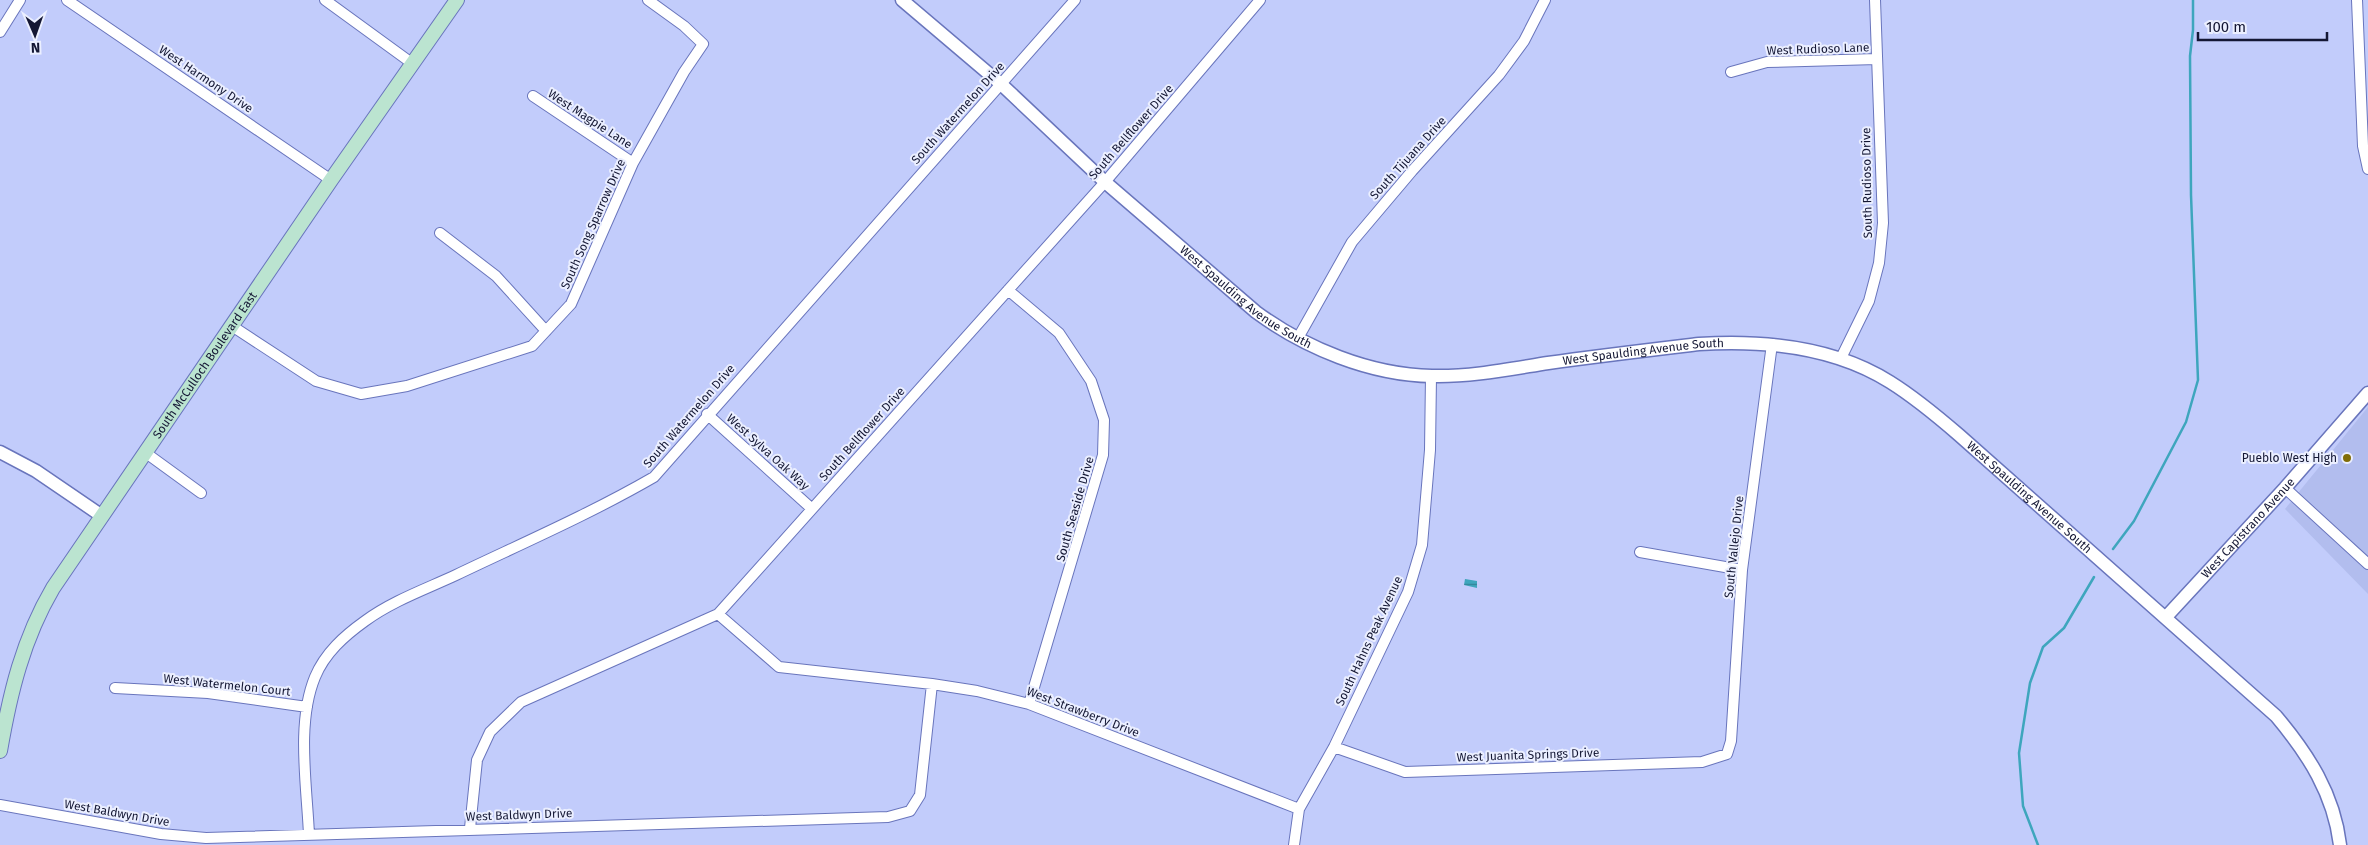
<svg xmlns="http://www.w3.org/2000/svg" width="2368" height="845" font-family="'Fira Sans',sans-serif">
  <defs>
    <pattern id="water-rules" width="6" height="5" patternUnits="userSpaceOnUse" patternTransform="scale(1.25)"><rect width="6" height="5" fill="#3ea6bd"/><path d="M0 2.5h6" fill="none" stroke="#33869a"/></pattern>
  </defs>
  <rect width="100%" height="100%" fill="#c2ccfb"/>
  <!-- built -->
  <path fill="#b2bdee" d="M2368 407V594L2285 509Z"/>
  <!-- water -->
  <path fill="url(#water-rules)" d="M1465 579 1477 581V588L1464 585Z"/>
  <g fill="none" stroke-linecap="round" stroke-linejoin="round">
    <!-- stream -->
    <path stroke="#3ea6bd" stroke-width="2.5" d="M2113 549 2134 521 2186 422 2198 380 2191 195 2190 56 2193 30V0
      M2038 845 2023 806 2019 753 2030 683 2043 647 2064 628 2094 577"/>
    <defs>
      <path id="minor" d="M67 0 331 180
        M325 0 413 64
        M2357 0 2363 146 2368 169
        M0 32 20 0
        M1731 72 1767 62 1877 59
        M533 96 633 163
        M440 233 496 276 546 331
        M1008 290 1059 333 1091 381 1104 420 1103 455 1029 704
        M232 326 316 381 361 394 407 386 532 346 571 304 633 163 684 72 703 44 684 26 648 0
        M1298 338 1352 242 1412 171 1499 75 1524 41 1545 0
        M1841 358 1869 301 1879 263 1883 223 1875 0
        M707 414 811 508
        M146 453 201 493
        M2285 488 2368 564
        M1640 552 1742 570
        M718 614 779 667 932 684 977 691 1029 704 1299 809
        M115 688 208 693 307 707
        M1334 747 1405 772 1702 762 1727 754 1731 741 1742 570 1772 344
        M0 805 161 834 206 838 888 817 910 811 920 795 932 684
        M470 828 477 760 490 732 521 702 718 614 1105 182 1260 0
        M309 835C307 786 296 723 315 677 325 653 344 636 365 621 392 601 426 589 456 575 523 543 590 514 654 477L1075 0
        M1294 845 1299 809 1334 747 1408 592 1422 545 1430 450 1431 376"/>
      <g id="tertiary">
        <path id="s1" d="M902 0 1001 84 1105 182 1256 312C1305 348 1370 375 1432 376 1471 377 1510 369 1548 363 1598 356 1649 350 1699 344 1764 340 1833 346 1890 382 1914 397 1937 416 1959 435L2276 716C2308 754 2334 794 2340 845"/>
        <path d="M0 452 36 471 102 516"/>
        <path id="s2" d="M2166 617 2285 488 2368 393"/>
      </g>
      <g id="secondary">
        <path id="s3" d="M0 751C10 693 23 639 53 588L331 180 457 0"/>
      </g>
    </defs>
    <!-- minor casing -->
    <use href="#minor" stroke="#6975bc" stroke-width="12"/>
    <!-- tertiary casing -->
    <use href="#tertiary" stroke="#6975bc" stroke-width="15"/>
    <!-- secondary casing -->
    <use href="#secondary" stroke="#6975bc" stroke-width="16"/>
    <!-- minor -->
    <use href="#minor" stroke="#fff" stroke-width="10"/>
    <!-- tertiary -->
    <use href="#tertiary" stroke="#fff" stroke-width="12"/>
    <!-- secondary -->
    <use href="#secondary" stroke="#bbe4d0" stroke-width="14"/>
  </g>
  <!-- markers -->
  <circle fill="#816d08" stroke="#ebefff" stroke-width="2" cx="2347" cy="458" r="5"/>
  <g text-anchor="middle" stroke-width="4" stroke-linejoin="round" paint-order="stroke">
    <!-- street labels -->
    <g font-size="12" fill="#141734" stroke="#ebefff">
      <text transform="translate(1818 49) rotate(-2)" y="4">West Rudioso Lane</text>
      <text transform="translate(206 79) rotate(34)" y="4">West Harmony Drive</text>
      <text transform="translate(958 113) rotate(-48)" y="4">South Watermelon Drive</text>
      <text transform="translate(590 119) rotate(33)" y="4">West Magpie Lane</text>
      <text transform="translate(1131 132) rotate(-49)" y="4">South Bellflower Drive</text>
      <text transform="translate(1408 158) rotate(-48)" y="4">South Tijuana Drive</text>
      <text transform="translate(1867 183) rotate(-91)" y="4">South Rudioso Drive</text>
      <text transform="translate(593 224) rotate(-66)" y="4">South Song Sparrow Drive</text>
      <text dy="4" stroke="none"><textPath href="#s1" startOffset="455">West Spaulding Avenue South</textPath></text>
      <text dy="4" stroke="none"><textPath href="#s1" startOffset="875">West Spaulding Avenue South</textPath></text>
      <text dy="4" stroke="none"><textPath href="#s3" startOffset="442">South McCulloch Boulevard East</textPath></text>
      <text transform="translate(689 416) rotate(-49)" y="4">South Watermelon Drive</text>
      <text transform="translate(862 434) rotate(-48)" y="4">South Bellflower Drive</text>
      <text transform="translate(768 452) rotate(42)" y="4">West Sylva Oak Way</text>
      <text dy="4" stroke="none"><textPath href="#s1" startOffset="1310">West Spaulding Avenue South</textPath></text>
      <text transform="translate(1075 509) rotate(-74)" y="4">South Seaside Drive</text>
      <text dy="4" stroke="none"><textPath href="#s2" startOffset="121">West Capistrano Avenue</textPath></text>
      <text transform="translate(1734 547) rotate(-84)" y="4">South Vallejo Drive</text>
      <text transform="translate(1369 641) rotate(-65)" y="4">South Hahns Peak Avenue</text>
      <text transform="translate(227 685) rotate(6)" y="4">West Watermelon Court</text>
      <text transform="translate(1083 712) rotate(21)" y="4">West Strawberry Drive</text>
      <text transform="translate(1528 755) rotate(-2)" y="4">West Juanita Springs Drive</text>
      <text transform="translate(117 813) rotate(10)" y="4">West Baldwyn Drive</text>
      <text transform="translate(519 815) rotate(-2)" y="4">West Baldwyn Drive</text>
    </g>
    <!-- poi labels -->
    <g font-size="12" fill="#141734" stroke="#ebefff" text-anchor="end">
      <text x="2337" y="462">Pueblo West High</text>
    </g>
  </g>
  <!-- north arrow -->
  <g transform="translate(35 35) rotate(178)" stroke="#ebefff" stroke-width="4" paint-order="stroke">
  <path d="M0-4L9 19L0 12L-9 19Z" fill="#141734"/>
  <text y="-8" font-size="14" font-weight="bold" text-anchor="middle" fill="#141734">N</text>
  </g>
  <!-- scale -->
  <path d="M2198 32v8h129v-8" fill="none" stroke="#141734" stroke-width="2.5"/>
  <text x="2206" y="32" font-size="15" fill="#141734" stroke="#ebefff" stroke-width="4" paint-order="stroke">100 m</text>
</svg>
